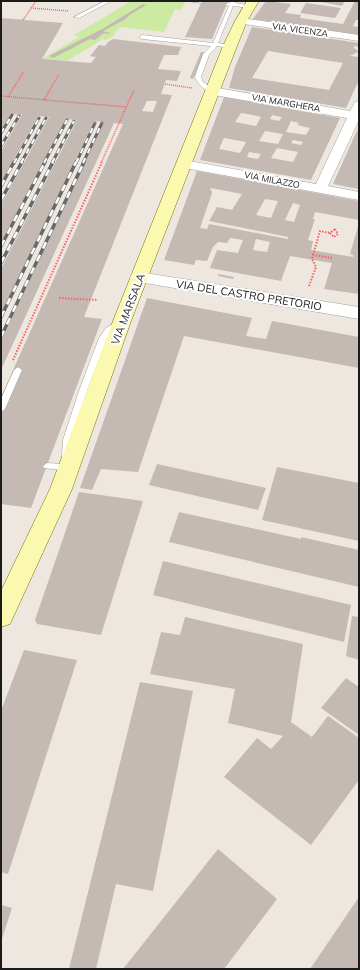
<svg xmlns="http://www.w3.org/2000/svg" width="360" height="970" font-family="Mulish,sans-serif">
  <rect width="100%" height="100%" fill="#ede7e0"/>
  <!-- grass -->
  <path fill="#cdeaa3" d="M131 1H186L181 10 175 9 164 32 120 27 112 37 106 40 103 39 67 61 42 59 79 37 74 35Z"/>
  <!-- building -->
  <path fill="#c5b9b3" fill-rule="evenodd" d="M202 1H228L212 39 185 37Z
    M266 1 291 4 285 13 301 15 300 18 343 24 355 1H359V20H356L353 26 359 27V35L253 19Z
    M316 1H345L342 6Z
    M306 3 341 8 335 18 300 13Z
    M143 4 146 5 128 16H129L124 20 103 31 110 33 109 34 104 33 95 40 90 39 53 58 49 56 104 28Z
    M1 18 63 23 42 59 91 63 96 57 90 56 99 45 105 46 108 42 113 39 181 47 178 55H164L158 69 181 71 177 81 166 80 161 94 172 95 84 317 102 319 31 508 1 504V397L123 124 114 123 1 370V342L104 122 94 121 1 314V269L77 120 66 119 1 242V205L49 117 38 116 1 182V151L22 115 11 114 1 130ZM147 101H157L153 112 142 111Z
    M252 27 359 43V47L354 46V48L357 50 358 52 350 56 359 57V80L346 108 229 88 235 67ZM268 51 343 63 329 90 252 78Z
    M201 52H204L193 79 190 78Z
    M224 97 340 118 311 180 200 160ZM241 113 253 115 261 117 256 126 235 122ZM272 115 282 117 279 121 270 119ZM291 121 299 123 297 125 310 128 306 135 286 132ZM265 131 283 134 278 144 259 141ZM224 138 246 142 240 153 219 149ZM293 140 303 142 301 145 291 143ZM277 148 298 152 293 162 271 158ZM249 152 261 154 258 159 247 157Z
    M359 127V189L333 184 355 135Z
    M197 171 359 201V220L315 212 313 219H315L308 240 313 241 311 250 353 257V255L350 254 359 223V294L324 289 332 263 290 256 281 281 210 268 217 250 238 253 243 240 230 238 227 243 218 242 213 247 207 261 196 260 194 265 164 260ZM211 188 242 194 232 210 217 207 209 221 288 237V239L209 224 207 229 200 228 212 193V191L210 190ZM265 199 278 201 271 218 256 215ZM293 203 300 205 294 222 285 220ZM256 239 270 242 267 252 253 250Z
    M218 274 234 277 233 279 218 276Z
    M147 298 252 318 246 336 266 339 272 321 359 337V368L184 336 138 472 101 469 92 490 80 488Z
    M157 464 266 488 258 510 149 485Z
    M277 467 359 483V541L262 520Z
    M79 492 143 501 101 635 37 624 35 620Z
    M179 512 301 539V537L359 550V587L169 542Z
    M163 561 351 605 344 642 153 595Z
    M352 616 359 617V660L346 656Z
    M185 617 303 644 291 722 312 737 328 716 359 738V780L311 845 224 777 257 738 271 749 283 736 228 723 235 689 150 674 161 632 180 635Z
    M24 650 77 660 8 874 1 872V711Z
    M346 678 359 687V735L321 708Z
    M140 682 193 691 153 891 116 884 96 969H69Z
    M218 849 277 899 224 969H123Z
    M359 897V969H310Z
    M1 905 12 908 1 942Z"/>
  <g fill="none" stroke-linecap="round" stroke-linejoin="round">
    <defs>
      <path id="service" d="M105 1H111L79 18 74 17Z
        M188 1H203V2L201 3Z
        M231 1H235V3L253 6 250 8 233 6 218 43 233 46 230 48 217 46 209 55 201 77 203 82 214 90V92C206 92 198 85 195 77L203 54 211 46 142 39 139 37 142 35 213 43 229 6 225 4 230 3Z
        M116 322H122L123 324 112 332 107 339 88 388 71 440 70 455 72 468 68 471 44 468 43 466 47 463 63 464 62 455 63 440 80 388 99 338 106 328Z
        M18 367 22 370 5 409 1 412V399L14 370Z"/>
      <path id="minor" d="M241 18 359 35V41L237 23 236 21 237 19Z
        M212 87 350 111 355 102 359 101V120L328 186 359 192V200L179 167 177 164 179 161 184 160 316 184 347 118 208 94 206 91 208 88Z"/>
      <path id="tertiary" d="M139 272 359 307V319L133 281 130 277 133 273Z"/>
      <path id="secondary" d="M247 1H259L247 21 237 46 131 321 72 489 10 624 1 627V591L50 489 113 321 223 46 235 21Z"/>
    </defs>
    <!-- service casing -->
    <use href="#service" stroke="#a2a2a2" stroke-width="1"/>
    <!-- minor casing -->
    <use href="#minor" stroke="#a2a2a2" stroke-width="1"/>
    <!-- tertiary casing -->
    <use href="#tertiary" stroke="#a2a2a2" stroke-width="1"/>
    <!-- secondary casing -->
    <use href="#secondary" stroke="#727301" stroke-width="1"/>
    <!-- path-far1 -->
    <path stroke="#ff605f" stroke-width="1.5" stroke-dasharray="1 1" stroke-linecap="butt" d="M31 8 69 11
      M23 20 36 1
      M165 84 192 88
      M1 96 126 107
      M8 97 24 71
      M44 100 59 74
      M101 163 134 90"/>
    <!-- path -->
    <path stroke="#ff605f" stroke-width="2" stroke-dasharray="1.5 1.5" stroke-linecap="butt" d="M335 229 338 234 334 237 330 233Z
      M313 255 320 231 330 233
      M309 286 316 267 312 259 313 255 333 258
      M59 298 98 300
      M13 360 102 162"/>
    <!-- service -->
    <use href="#service" fill="#fff" fill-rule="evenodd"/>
    <!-- minor -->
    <use href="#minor" fill="#fff" fill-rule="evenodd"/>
    <!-- tertiary -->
    <use href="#tertiary" fill="#fff" fill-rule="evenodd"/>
    <!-- secondary -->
    <use href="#secondary" fill="#fbf8b0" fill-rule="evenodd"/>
    <defs>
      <path id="rail-far1" d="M1 133 12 115
        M1 146 19 116
        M14 163 39 118
        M21 163 46 118
        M44 163 67 120
        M52 163 74 121
        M76 163 95 123
        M83 163 102 123"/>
      <path id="rail" d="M1 186 14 162
        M1 200 22 162
        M1 246 45 162
        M1 263 53 162
        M1 317 76 162
        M1 337 84 162"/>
    </defs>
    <!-- rail-far1 casing -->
    <use href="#rail-far1" stroke="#696969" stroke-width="3"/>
    <!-- rail casing -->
    <use href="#rail" stroke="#696969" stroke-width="3.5"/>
    <!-- rail-far1 -->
    <use href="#rail-far1" stroke="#fff" stroke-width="2" stroke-dasharray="5.5" stroke-linecap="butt"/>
    <!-- rail -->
    <use href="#rail" stroke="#fff" stroke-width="2.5" stroke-dasharray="7" stroke-linecap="butt"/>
  </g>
  <g text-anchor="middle" stroke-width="4" stroke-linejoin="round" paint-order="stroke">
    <!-- far-street labels -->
    <g font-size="9" fill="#1b1b1b" stroke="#fff">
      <text transform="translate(300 30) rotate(8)" y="3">VIA VICENZA</text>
      <text transform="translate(286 103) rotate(10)" y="3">VIA MARGHERA</text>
      <text transform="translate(272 180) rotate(11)" y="3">VIA MILAZZO</text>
    </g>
    <!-- street labels -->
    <g font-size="11" fill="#1b1b1b" stroke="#fff">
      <text transform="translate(249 295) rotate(9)" y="4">VIA DEL CASTRO PRETORIO</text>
      <text transform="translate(128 309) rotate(-69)" y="4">VIA MARSALA</text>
    </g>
  </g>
  <!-- border -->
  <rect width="360" height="970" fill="none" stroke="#1b1b1b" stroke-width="4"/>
</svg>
